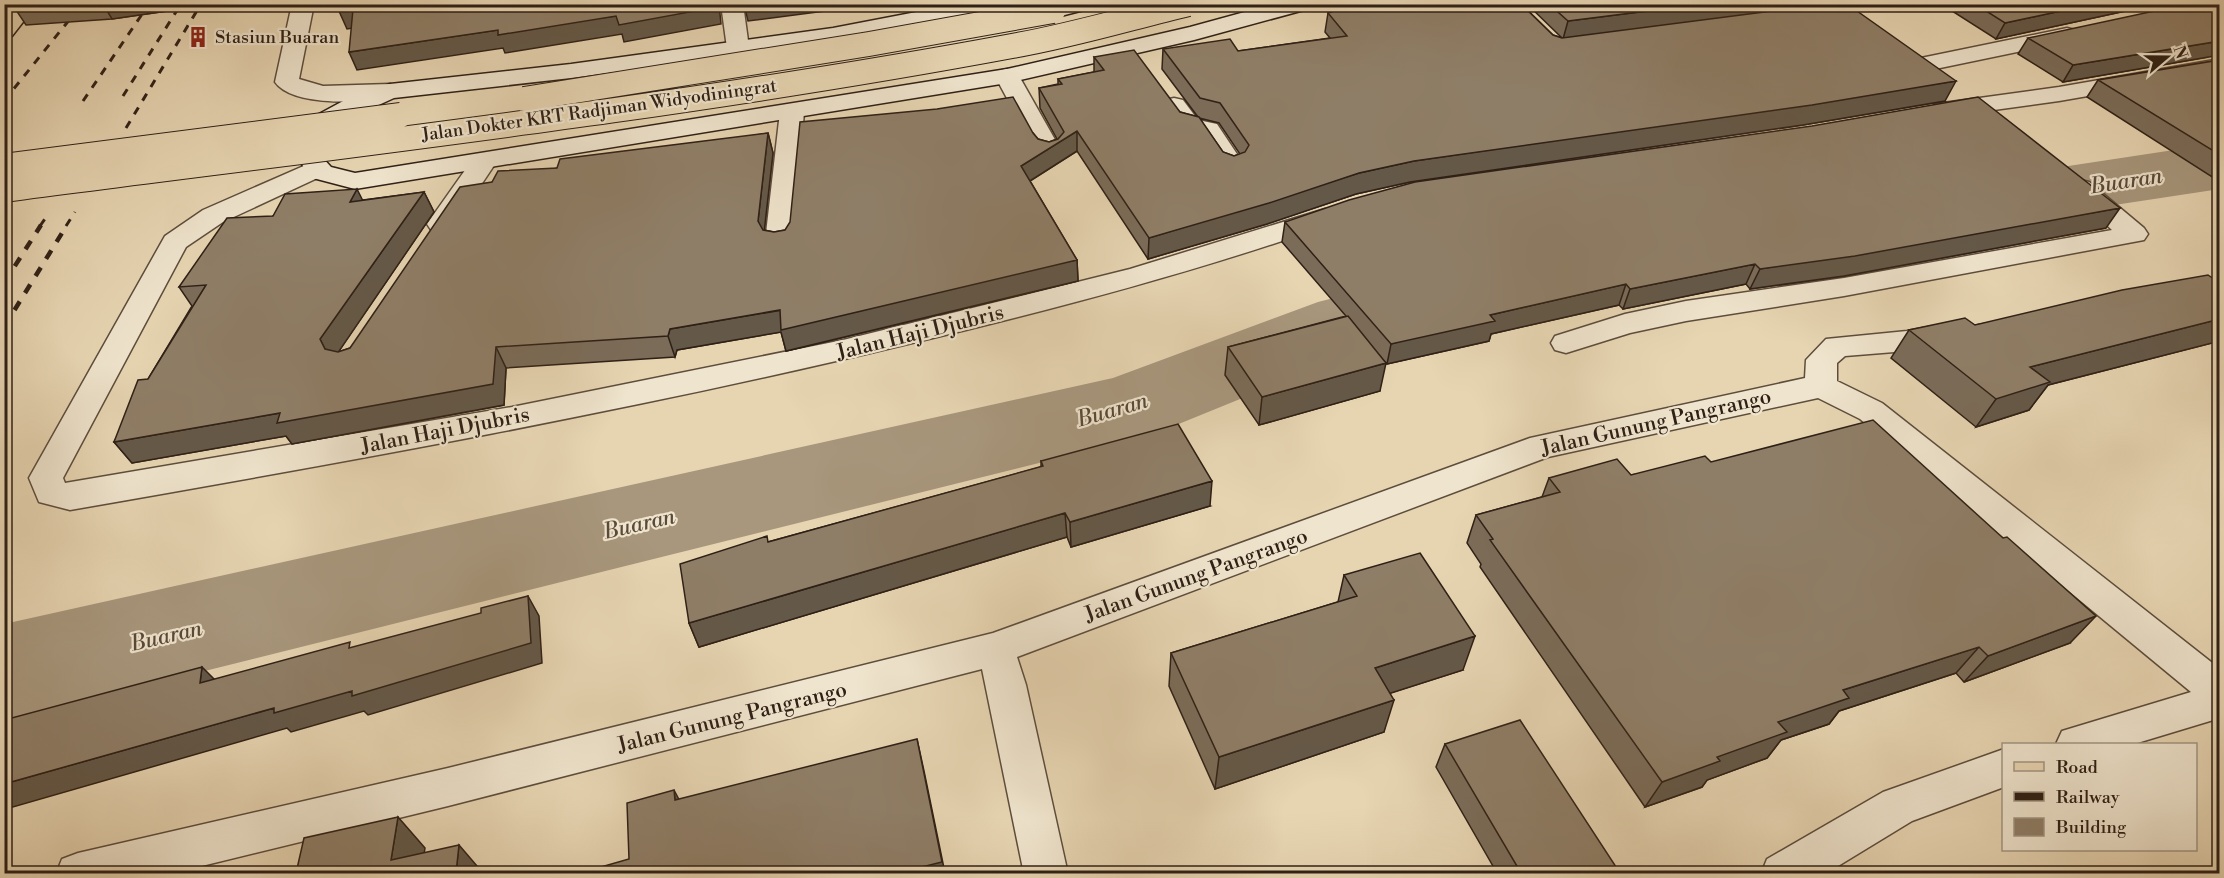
<svg xmlns="http://www.w3.org/2000/svg" width="2224" height="878" font-family="'Libre Bodoni',serif">
  <rect width="100%" height="100%" fill="#e7d5b2"/>
  <filter id="stains"><feTurbulence type="fractalNoise" baseFrequency=".00333" numOctaves="4"/><feColorMatrix values="0 0 0 0 .2 0 0 0 0 .09 0 0 0 0 .02 0 0 0 .5 -.17"/></filter>
  <radialGradient id="worn" r=".72"><stop offset=".6" stop-color="#630" stop-opacity="0"/><stop offset="1" stop-color="#630" stop-opacity=".3"/></radialGradient>
  <g fill="none" stroke-linecap="round" stroke-linejoin="round">
    <!-- river -->
    <path fill="#a8977d" fill-rule="evenodd" d="M2220 143V189L1962 228 1934 222 1923 205 1934 188 1962 182Z
      M1349 294 1380 302 1393 322 1380 342 1164 430 1131 440 4 721V624L1113 378 1318 302Z"/>
    <defs>
      <path id="lane" d="M4 4H16L10 11 4 12Z"/>
      <path id="street" d="M292 4H314L299 79 323 86 390 84 398 86 402 91 398 96C371 103 293 108 275 82Z
        M721 4H743L749 48 746 53H730L727 48Z
        M2067 28 2075 30 2078 35 2075 40 1916 73 1908 71 1904 66 1908 61 1916 59Z
        M2220 59V73L2059 101 1943 117 1934 115 1931 110 1934 105 1943 103 2059 87Z
        M1007 69 1015 71 1019 76 1062 152 1058 157 1049 160 1040 157 1036 152 995 76 999 71Z
        M1174 98 1183 100 1198 120 1217 124 1245 166 1241 171 1232 174 1223 171 1199 135 1181 131 1162 105 1165 100Z
        M792 105 801 107 804 112 793 242 789 248 779 250 769 248 765 242 780 112 783 107Z
        M484 153 493 156 497 161 451 230 441 232 431 230 427 224 475 156Z
        M315 161 324 163 328 169 324 175 223 222 186 247 63 478 65 483 512 407 843 340 1130 269 1325 209 1335 211 1339 217 1335 223C1195 272 1052 310 908 344 631 411 351 461 70 510L39 502 29 478 165 236 203 210Z
        M2080 180 2089 182 2144 228 2148 234 2144 240 1844 296 1686 321 1630 333 1566 353 1555 350 1551 343 1555 336 1625 314 1686 301 1844 278 2112 230 2067 188 2071 182Z
        M1945 324 1956 327 1960 334 1956 341 1907 351 1845 356 1837 363V381L1882 403 2220 669V718L2134 744H2056L2062 731 2191 692 1860 419 1818 398 1548 457 1017 657 1026 685 1068 874H1024L982 669 448 806 169 874H56L62 859 78 853 448 768 993 633 1530 438 1805 378 1806 360 1826 339 1907 331Z
        M2004 749V787L1912 821 1825 874H1761L1767 859 1883 792Z"/>
      <path id="secondary" d="M958 4H1005L1003 9 995 11 833 42 571 78 394 98 337 124 325 140 321 156 331 167 355 173 1007 69 1190 27 1274 4H1310L1308 9 1194 40 1007 83 355 189 313 178 295 156 300 139 319 114 345 100 390 84 571 64 833 28Z"/>
      <path id="primary" d="M15 4H37L12 36 4 38V17Z
        M1053 4H1090L1088 9 1053 18 1045 16 1042 11 1045 6Z"/>
    </defs>
    <!-- lane casing -->
    <use href="#lane" stroke="#5d4d3d" stroke-width="3"/>
    <!-- street casing -->
    <use href="#street" stroke="#5d4d3d" stroke-width="3"/>
    <!-- secondary casing -->
    <use href="#secondary" stroke="#2f2016" stroke-width="3"/>
    <!-- primary casing -->
    <use href="#primary" stroke="#2f2016" stroke-width="3"/>
    <!-- lane -->
    <use href="#lane" fill="#efe4cd" fill-rule="evenodd"/>
    <!-- street -->
    <use href="#street" fill="#efe4cd" fill-rule="evenodd"/>
    <!-- secondary -->
    <use href="#secondary" fill="#efe4cd" fill-rule="evenodd"/>
    <!-- primary -->
    <use href="#primary" fill="#e7d5b2" fill-rule="evenodd"/>
    <!-- rail-far1 -->
    <path stroke="#2f2016" stroke-width="3" stroke-dasharray="8 8" stroke-linecap="butt" d="M123 96 181 4
      M4 101 82 4
      M83 101 149 4
      M126 128 201 4
      M40 226 47 216
      M66 226 75 212"/>
    <!-- rail -->
    <path stroke="#2f2016" stroke-width="4.5" stroke-dasharray="10 10" stroke-linecap="butt" d="M4 283 41 225
      M4 327 67 225"/>
    <defs>
      <path id="primary-bridge" d="M524 99 869 44 1053 11
        M4 166 401 115
        M4 190C340 146 679 108 1012 46 1071 36 1130 18 1188 4"/>
    </defs>
    <!-- primary-bridge casing -->
    <use href="#primary-bridge" stroke="#2f2016" stroke-width="26" stroke-linecap="butt"/>
    <!-- primary-bridge -->
    <use href="#primary-bridge" stroke="#e7d5b2" stroke-width="24"/>
  </g>
  <!-- wall -->
  <path fill="#7b6c59" stroke="#2f2016" stroke-width="1.5" fill-rule="evenodd" d="M12 4H216L112 19 26 25Z
    M1447 4H1521L1553 35 1562 38 1527 4H1818V6L1945 101 1803 125 1410 182 1356 194 1267 224 1148 259 1077 151 1030 181 1077 260 1078 281 786 351 781 332 677 350 675 357 506 368 504 405 292 444 286 436 132 463 114 442 148 379 192 306 179 287 273 216 363 200 424 192 434 212 338 352 350 348 492 182 557 168 768 133 773 153 764 230 774 232 785 230 1033 133 1038 139 1049 142 1057 139 1040 108 1039 88 1058 84V79L1094 72V57L1180 112 1198 117 1162 69 1163 49 1238 51 1330 38 1325 32 1328 13 1445 10ZM1199 118 1219 123 1240 154 1234 156 1223 152Z
    M1941 4H2158L1996 39Z
    M2028 38 2208 57 2063 82 2018 54Z
    M2220 60V182L2087 97 2098 80Z
    M1285 222 2106 228 1844 276 1750 289 1746 284 1623 309 1619 305 1491 334 1489 341 1387 364 1377 353 1380 391 1259 425 1225 375 1228 347 1346 316 1282 242Z
    M2220 283V341L2048 385 2029 410 1976 427 1891 358 1909 330 1975 325Z
    M1041 461 1210 506 1071 547 1067 537 699 647 689 623 768 542 1041 467Z
    M1711 462 2070 643 1964 682 1956 673 1839 711 1829 724 1781 740 1767 758 1707 780 1702 787 1645 807 1480 567 1481 564 1467 543 1476 515 1542 497 1549 478 1631 475Z
    M1344 575 1463 670 1390 693 1384 732 1215 789 1169 686 1171 653 1338 602Z
    M1445 744 1620 873H1497L1436 767Z"/>
  <!-- shaded-wall -->
  <path fill="#645848" stroke="#2f2016" stroke-width="1.5" d="M103 4H216L112 19Z
    M719 4 721 24 624 42 622 34 505 53 503 48 357 70 349 52 498 30Z
    M744 4H879L748 21Z
    M1703 4H1818V6L1563 39 1568 21Z
    M2093 4H2158L1996 39 2005 23Z
    M353 9 361 27 347 29 339 11Z
    M2220 41V55L2063 82 2073 65Z
    M1956 81 1945 101 1803 125 1410 182 1356 194 1267 224 1148 259 1149 238 1359 173 1414 161Z
    M1077 131V151L1022 186 1021 166Z
    M768 133 773 153 763 242 758 221Z
    M357 189 367 209 350 202Z
    M424 192 434 212 333 360 325 349 320 339Z
    M2120 208 2106 228 1844 276 1750 289 1760 269Z
    M1077 260 1078 281 786 351 781 332 677 350 675 357 668 336 670 329Z
    M1755 264 1746 284 1623 309 1630 289Z
    M1626 284 1619 305 1491 334 1489 341 1387 364 1391 344 1490 315Z
    M2220 319V341L2048 385 2029 410 1976 427 1996 399 2030 367Z
    M496 347 506 368 504 405 292 444 286 436 132 463 114 442 280 413Z
    M1386 363 1380 391 1259 425 1262 397Z
    M1212 481 1210 506 1071 547 1070 522Z
    M1065 513 1067 537 699 647 689 623Z
    M528 596 539 616 542 663 368 715 364 711 291 732 287 728 6 809 4 807V784L274 708 352 691Z
    M2096 616 2070 643 1964 682 1988 656Z
    M1475 636 1463 670 1366 701 1375 668Z
    M1979 647 1956 673 1839 711 1829 724 1781 740 1767 758 1707 780 1702 787 1645 807 1662 782 1717 757 1778 722 1843 690Z
    M202 667 221 686 200 683Z
    M1394 700 1384 732 1215 789 1219 757Z
    M917 739 924 771 945 873H898Z
    M674 790 690 820 675 800Z
    M398 817 425 848 421 873 391 860Z
    M459 845 483 873H456Z"/>
  <!-- building -->
  <path fill="#8f7e67" stroke="#2f2016" stroke-width="1.5" d="M341 4H717V7L619 25 616 16 498 35V30L349 52 353 9 339 11Z
    M1357 4H1430L1440 10H1452L1457 4H1521L1553 35 1562 38 1827 4H1847L1956 81 1812 105 1414 161 1359 173 1269 203 1149 238 1077 131 1021 166 1077 260 781 330 780 310 670 329 668 336 496 347 493 384 277 423 280 413 114 442 138 380 148 379 206 285 179 287 227 218 273 216 285 194 357 189 350 202 424 192 320 339 325 349 338 352 350 348 460 187 492 182 498 171 557 168 560 159 768 133 758 221 763 230 774 232 785 230 790 222 800 122 937 109 1013 97 1033 133 1038 139 1049 142 1058 139 1064 132 1039 88 1062 84 1058 79 1104 70 1094 57 1134 50 1180 112 1199 117 1223 152 1234 156 1245 152 1249 145 1220 103 1200 98 1163 49 1230 39 1238 51 1347 36 1328 13Z
    M1549 4H1703L1568 21Z
    M1975 4H2093L2005 23Z
    M2187 4H2220V41L2073 65 2028 38Z
    M2220 60V155L2098 80Z
    M1978 97 2120 208 1855 256 1760 269 1755 264 1630 289 1626 284 1490 315 1495 321 1391 344 1285 222 1349 200 1415 182 1812 126Z
    M2208 275 2220 283V319L2030 367 2050 382 1996 399 1909 330 1965 318 1975 325 2122 290Z
    M1348 316 1386 363 1262 397 1228 347Z
    M1873 420 2003 538 2007 537 2096 616 1988 656 1979 647 1843 690 1849 698 1778 722 1787 732 1717 757 1720 761 1662 782 1490 540 1493 539 1476 515 1560 492 1549 478 1617 459 1631 475 1705 456 1711 462Z
    M1178 424 1212 481 1070 522 1065 513 689 623 680 564 767 536 768 542 1043 466 1041 461Z
    M1420 553 1475 636 1375 668 1394 700 1219 757 1171 653 1357 596 1344 575Z
    M528 596 531 643 352 696V691L274 713V708L4 784V720L202 667 200 683 350 642 349 648 481 613V608Z
    M1520 720 1620 873H1521L1445 744Z
    M917 739 942 862 898 873H580L629 859 627 803 674 790 675 800Z
    M398 817 391 860 459 845 456 873H296L304 838Z
    M1633 869 1636 873H1623Z"/>
  <!-- icons -->
  <defs>
    <symbol id="building-bare" viewBox="-9 -9 18 18"><path d="M-4-6H4V6H1V3H-1V6H-4ZM-2.5-4.3h1.7v1.8h-1.7ZM.8-4.3h1.7v1.8H.8ZM-2.5-1h1.7V.8h-1.7ZM.8-1h1.7V.8H.8Z" fill="#8f2418" stroke="#efe4cd" stroke-width="2.5" paint-order="stroke"/></symbol>
  </defs>
  <g fill-rule="evenodd">
    <use href="#building-bare" x="183" y="22" width="30" height="30"/>
  </g>
  <g text-anchor="middle" stroke-width="4.5" stroke-linejoin="round" paint-order="stroke">
    <!-- far-poi labels -->
    <g font-size="18" fill="#2f2016" stroke="#efe4cd" text-anchor="start">
      <text x="215" y="43">Stasiun Buaran</text>
    </g>
    <!-- far-street labels -->
    <g font-size="18" fill="#2f2016" stroke="#efe4cd">
      <text transform="translate(599 110) rotate(-8)" y="6">Jalan Dokter KRT Radjiman Widyodiningrat</text>
    </g>
    <!-- street labels -->
    <g font-size="21" fill="#2f2016" stroke="#efe4cd">
      <text transform="translate(920 332) rotate(-14)" y="7">Jalan Haji Djubris</text>
      <text transform="translate(1656 422) rotate(-13)" y="7">Jalan Gunung Pangrango</text>
      <text transform="translate(445 430) rotate(-11)" y="7">Jalan Haji Djubris</text>
      <text transform="translate(1196 575) rotate(-20)" y="7">Jalan Gunung Pangrango</text>
      <text transform="translate(732 717) rotate(-14)" y="7">Jalan Gunung Pangrango</text>
    </g>
    <!-- water labels -->
    <g font-size="22" font-style="italic" fill="#594a3a" stroke="#efe4cd">
      <text transform="translate(2126 180) rotate(-9)" y="8">Buaran</text>
      <text transform="translate(1112 409) rotate(-16)" y="8">Buaran</text>
      <text transform="translate(639 523) rotate(-13)" y="8">Buaran</text>
      <text transform="translate(166 635) rotate(-13)" y="8">Buaran</text>
    </g>
  </g>
  <!-- margin -->
  <rect width="2224" height="878" fill="none" stroke="#e7d5b2" stroke-width="24"/>
  <rect x="6" y="6" width="2212" height="866" fill="none" stroke="#2f2016" stroke-width="3"/>
  <rect x="12" y="12" width="2200" height="854" fill="none" stroke="#2f2016" stroke-width="1.5"/>
  <!-- legend -->
  <rect x="2002" y="743" width="195" height="108" fill="#efe4cd" stroke="#a29684" stroke-width="1.5"/>
  <rect x="2014" y="762" width="30" height="9" fill="#e7d5b2" stroke="#a29684" stroke-width="1.5"/>
  <text x="2056" y="773" font-size="18" fill="#2f2016">Road</text>
  <rect x="2014" y="792" width="30" height="9" fill="#2f2016" stroke="#a29684" stroke-width="1.5"/>
  <text x="2056" y="803" font-size="18" fill="#2f2016">Railway</text>
  <rect x="2014" y="818" width="30" height="18" fill="#8f7e67" stroke="#a29684" stroke-width="1.5"/>
  <text x="2056" y="833" font-size="18" fill="#2f2016">Building</text>
  <!-- north arrow -->
  <g transform="translate(2167 57) rotate(70)" stroke="#efe4cd" stroke-width="4.5" paint-order="stroke">
  <path d="M0-4.5L10 22L0 15L-10 22Z" fill="#2f2016"/>
  <text y="-9" font-size="16" font-weight="bold" text-anchor="middle" fill="#2f2016">N</text>
  </g>
  <rect width="100%" height="100%" filter="url(#stains)"/>
  <rect width="100%" height="100%" fill="url(#worn)"/>
</svg>
